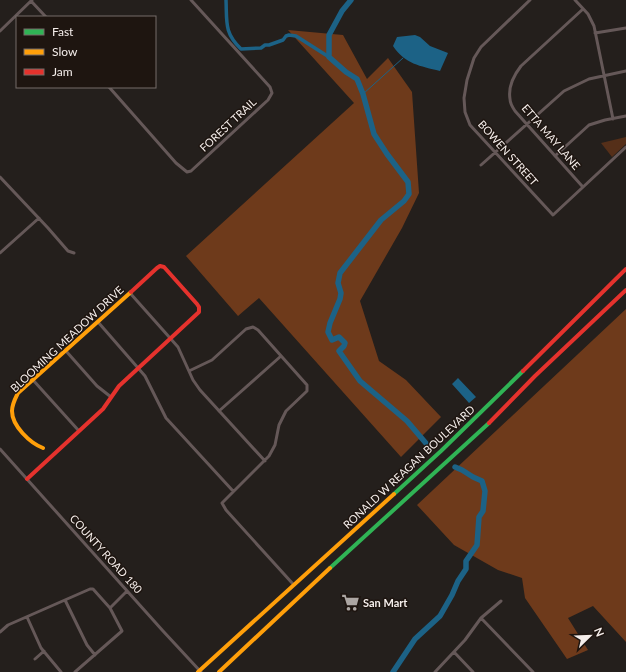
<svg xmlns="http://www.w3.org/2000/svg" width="626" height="672" font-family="Lato,sans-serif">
  <rect width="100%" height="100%" fill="#241f1c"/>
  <!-- green -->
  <path fill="#552f19" d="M626 137V144L612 157 601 143Z"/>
  <!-- forest -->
  <path fill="#6e3a1b" d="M288 30 343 35 367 79 388 58 412 92 419 193 402 228 360 301 379 361 406 380 441 417 401 457 259 298 238 316 186 256 354 103Z
    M626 309V642L593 606 568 618 588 650 567 659 525 598 522 578 498 570 454 545 417 505Z"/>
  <!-- water -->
  <path fill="#1c6286" d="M415 35 420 37 430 46 448 53 440 71C420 66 405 64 393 46L397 37Z
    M458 378 476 397 469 403 452 384Z"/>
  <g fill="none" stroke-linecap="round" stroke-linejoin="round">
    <!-- stream -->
    <path stroke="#1c6286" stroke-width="1" d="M363 94 403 58"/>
    <!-- canal -->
    <path stroke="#1c6286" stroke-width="3.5" d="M226 0C227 22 224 33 241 49L261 48 265 45H269L283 40 286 36 289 35 296 36 329 57"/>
    <!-- river -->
    <path stroke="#1c6286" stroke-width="5.5" d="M351 0 342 11 329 35V57L346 72 357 79 363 94 374 134 387 154 408 182 409 194 404 201 381 220 340 273 338 283 341 293 340 299 330 323 328 332 332 340 339 337 345 343 344 346 339 351 360 381 407 421 430 448
      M393 672 415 639 440 616 452 595 458 581 466 569V561L477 545 479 517 483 511 485 491 482 481 473 477 462 470 455 467"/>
    <!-- street -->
    <path stroke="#655858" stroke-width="3" d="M530 0 481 47 474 58 467 80 464 98 465 112 470 125 553 215 626 147
      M575 0 588 14 594 26 613 119
      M31 1 46 17
      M0 31 32 0
      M595 33 626 28
      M109 87 176 163 187 172 191 171 268 100 272 93 270 87 191 0
      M555 156 589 125 605 120 626 116
      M481 165 564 91 589 79 626 71
      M0 177 48 228 68 251 74 253
      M582 186 515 111C513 108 510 103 510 99 508 87 514 75 521 66L583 9
      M0 253 39 218
      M130 293 178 347 193 380 200 390 265 461
      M98 322 145 376 166 418 233 491
      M66 351 97 386 111 397
      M189 371 212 360 246 329 253 327 258 330 307 385V391L286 411 279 425 275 445 269 456 222 503 226 510 293 584
      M33 380 79 431
      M219 411 281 356
      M0 449 163 631 201 672
      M65 600 87 645 95 655
      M110 608 127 591
      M27 617 41 648 61 672
      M481 618 533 672
      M0 632 8 625 90 589H93L110 608 122 631 75 672
      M454 652 473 672
      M35 659 44 651
      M435 672 465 640 481 618 501 601"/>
    <!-- fast -->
    <path stroke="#30b455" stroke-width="4" d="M394 494 441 451 523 371
      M330 568 489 423"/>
    <!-- slow -->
    <path stroke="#ff9f0a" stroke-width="4" d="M43 448C30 443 12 426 12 411 12 404 15 399 18 393L131 292
      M198 672 394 494
      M219 672 330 568"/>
    <!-- jam -->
    <path stroke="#e5322d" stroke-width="4" d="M523 371 626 269
      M489 423 535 376 626 290
      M27 479 103 409 119 386 199 312V307L197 304 164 267 160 266 157 268 131 292"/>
  </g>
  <!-- icons -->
  <defs>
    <symbol id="supermarket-bare" viewBox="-9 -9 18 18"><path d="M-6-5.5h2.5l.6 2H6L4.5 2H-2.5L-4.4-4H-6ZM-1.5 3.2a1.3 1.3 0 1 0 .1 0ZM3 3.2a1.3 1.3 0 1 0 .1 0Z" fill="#aca6a3" stroke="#1e1510" stroke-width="2.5" paint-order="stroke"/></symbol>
  </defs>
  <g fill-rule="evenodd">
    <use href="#supermarket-bare" x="338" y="590" width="25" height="25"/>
  </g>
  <g text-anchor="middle" stroke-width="3" stroke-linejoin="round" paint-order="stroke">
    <!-- street labels -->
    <g font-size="11" fill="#f5eeeb" stroke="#1e1510">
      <text transform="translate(228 125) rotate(-43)" y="4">FOREST TRAIL</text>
      <text transform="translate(551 137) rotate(49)" y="4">ETTA MAY LANE</text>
      <text transform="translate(508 153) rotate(48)" y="4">BOWEN STREET</text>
      <text transform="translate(67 339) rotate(-43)" y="4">BLOOMING MEADOW DRIVE</text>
      <text transform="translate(409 467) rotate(-43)" y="4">RONALD W REAGAN BOULEVARD</text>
      <text transform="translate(106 554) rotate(48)" y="4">COUNTY ROAD 180</text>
    </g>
    <!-- poi labels -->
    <g font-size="11" font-weight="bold" fill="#f5eeeb" stroke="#1e1510" text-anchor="start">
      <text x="363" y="607">San Mart</text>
    </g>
  </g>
  <!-- legend -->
  <rect x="16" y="16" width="140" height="72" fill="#1e1510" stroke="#746c68"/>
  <rect x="24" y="29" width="20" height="6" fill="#30b455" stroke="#746c68"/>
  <text x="52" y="36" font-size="12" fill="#f5eeeb">Fast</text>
  <rect x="24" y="49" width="20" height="6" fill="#ff9f0a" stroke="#746c68"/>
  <text x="52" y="56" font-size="12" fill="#f5eeeb">Slow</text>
  <rect x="24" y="69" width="20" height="6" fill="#e5322d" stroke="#746c68"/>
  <text x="52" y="76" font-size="12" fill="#f5eeeb">Jam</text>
  <!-- north arrow -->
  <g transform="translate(590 636) rotate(67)" stroke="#1e1510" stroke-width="3" paint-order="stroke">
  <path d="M0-3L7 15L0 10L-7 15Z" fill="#f5eeeb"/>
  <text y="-6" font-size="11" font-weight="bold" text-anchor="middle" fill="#f5eeeb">N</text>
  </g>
</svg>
